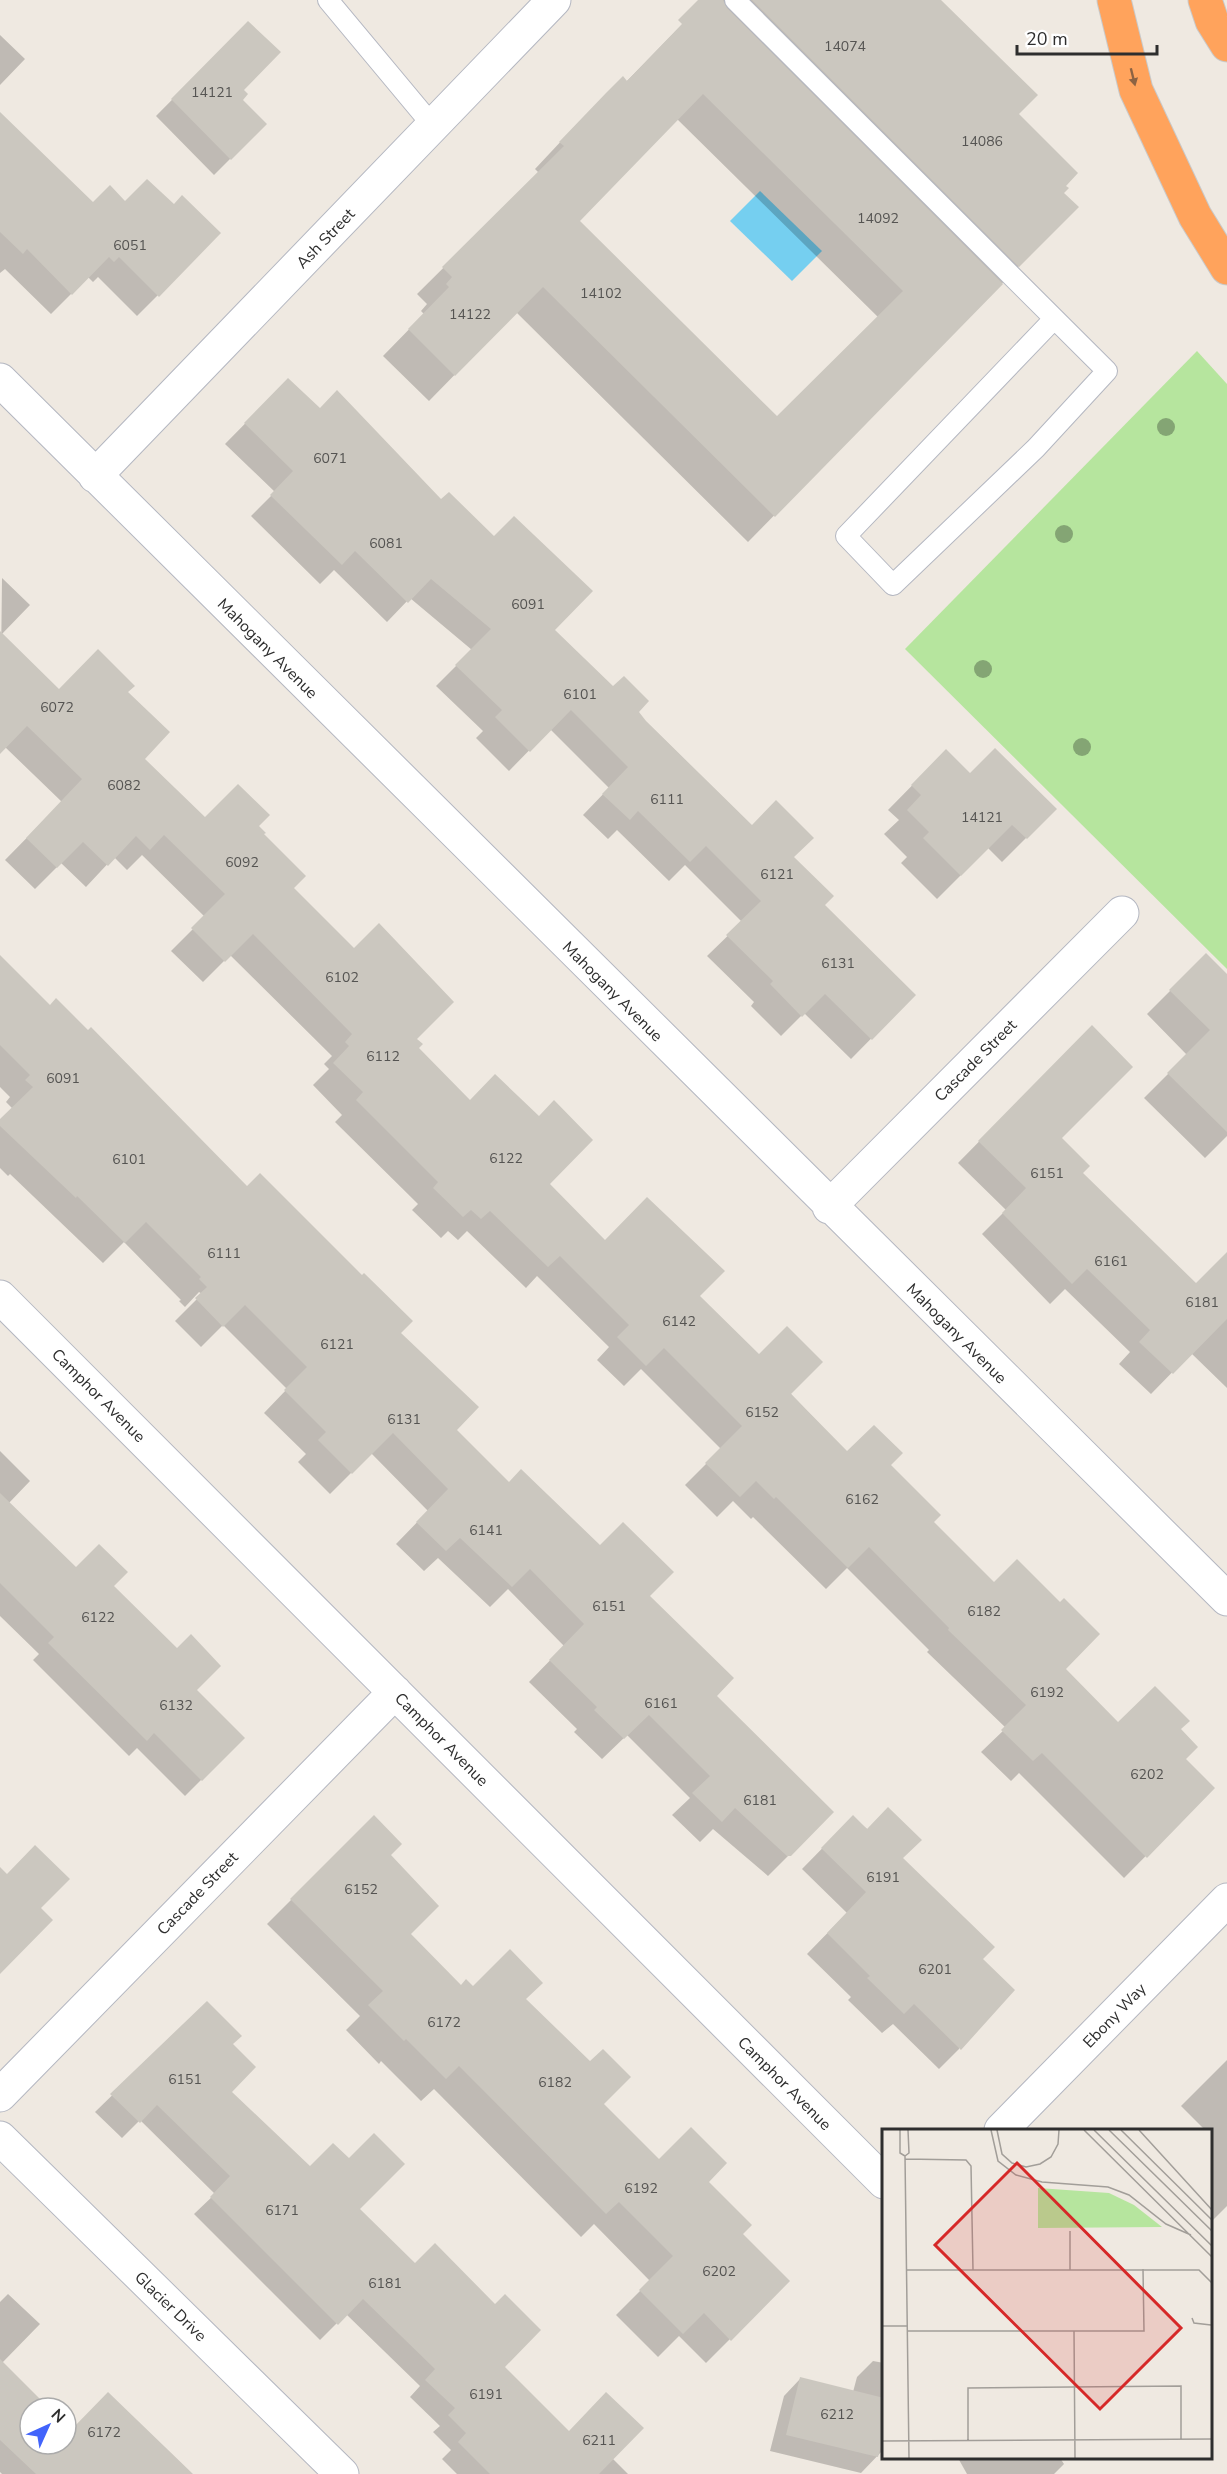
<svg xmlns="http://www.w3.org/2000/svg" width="1227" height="2474" font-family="'Nunito Sans',sans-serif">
  <rect width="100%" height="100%" fill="#efe9e1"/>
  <!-- green -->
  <path fill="#b6e59e" d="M1197 351 1227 384V969L905 649Z"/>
  <!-- water -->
  <path fill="#75cff0" d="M760 191 822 251 792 281 730 221Z"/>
  <!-- shadow -->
  <path fill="#0003" fill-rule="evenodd" d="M706 0H939L1064 186 1062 193 1077 207 748 542 516 312 429 401 383 356 424 314 421 311 427 304 417 294 539 173 535 169 580 121 626 82ZM677 119 879 318 777 419 578 221Z
    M248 23 241 100 265 124 214 175 156 116Z
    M0 35 25 59 0 85Z
    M0 116 93 204 125 203 174 206 219 234 137 316 98 277 93 282 88 277 51 314 5 269 0 273Z
    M288 380 553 630 752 826 792 857 823 905 914 995 851 1059 804 1013 781 1036 751 1006 754 1002 707 956 742 922 685 865 669 881 617 830 608 839 583 815 609 788 550 729 509 771 476 738 483 731 436 686 472 650 410 598 387 622 334 570 320 584 251 516 275 492 225 444Z
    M2 578 30 605 1 635 59 691 126 693 143 759 205 819 257 826 292 888 415 1039 416 1048 605 1242 698 1296 847 1453 889 1465 932 1522 1064 1669 1118 1724 1179 1729 1184 1759 1213 1788 1124 1878 1019 1773 1011 1781 981 1752 1006 1728 927 1652 929 1650 847 1568 826 1589 753 1517 751 1519 733 1501 717 1517 685 1485 721 1449 641 1369 624 1386 597 1360 609 1347 537 1276 526 1288 467 1231 458 1240 448 1231 441 1238 412 1210 418 1204 335 1122 342 1115 313 1085 329 1069 324 1064 332 1056 230 955 203 982 171 951 205 917 142 855 127 870 114 857 86 887 61 863 35 889 5 860 62 802 5 747 0 751Z
    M946 751 970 775 1055 809 1002 862 988 848 937 899 901 863 907 857 884 834 899 820 888 810Z
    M1206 955 1227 977V1136L1205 1158 1144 1098 1187 1055 1147 1014Z
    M0 957 50 1007 247 1188 399 1333 455 1430 509 1483 648 1596 714 1696 832 1812 768 1876 713 1829 700 1842 672 1815 690 1798 627 1735 602 1759 574 1732 577 1729 529 1682 564 1646 508 1589 490 1607 438 1558 424 1571 396 1544 428 1511 371 1453 330 1494 298 1462 306 1454 264 1413 287 1389 223 1325 201 1347 175 1321 202 1294 199 1292 185 1307 179 1301 181 1300 124 1242 103 1263 10 1174 8 1176 0 1168V1122L13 1109 6 1102 10 1097 0 1087Z
    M1092 1027 1060 1138 1081 1173 1196 1285 1227 1259V1388L1191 1353 1151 1394 1119 1364 1130 1352 1065 1289 1050 1304 982 1234 1006 1210 958 1163Z
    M0 1451 30 1481 8 1504 76 1570 112 1586 195 1690 243 1738 185 1796 137 1748 129 1756 33 1660 39 1654 0 1616Z
    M374 1817 389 1855 409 1934 461 1987 524 2000 602 2104 659 2161 707 2182 741 2234 788 2281 706 2363 679 2336 658 2357 616 2315 650 2281 594 2224 581 2237 434 2089 421 2101 381 2061 379 2064 346 2030 360 2016 267 1924Z
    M853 1817 901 1858 981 1959 959 2049 939 2069 893 2024 882 2033 848 2000 851 1997 807 1954 847 1913 802 1869Z
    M207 2003 231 2044 230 2092 310 2169 358 2210 503 2367 568 2433 612 2458 628 2474H457L442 2459 451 2450 433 2432 440 2426 410 2397 420 2386 346 2314 320 2340 194 2214 215 2194 140 2120 122 2138 95 2112Z
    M1227 2060V2206L1210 2223V2130H1205L1181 2106Z
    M8 2294 40 2324 2 2363 47 2408H30V2444H66V2427L71 2432 191 2474H2L0 2472V2302Z
    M873 2361 884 2363V2449L861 2473 770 2451 784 2396 800 2379 853 2392 857 2377Z
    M958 2458H1060L1064 2464 1054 2474H967Z"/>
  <!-- building -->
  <path fill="#cbc7bf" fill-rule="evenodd" d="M698 0H723L727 8 1003 284 775 517 543 287 455 376 408 329 449 287 446 284 452 277 442 267 564 146 559 142 606 93 623 76 627 81 682 24 678 20ZM703 94 903 291 777 416 580 221Z
    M752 0H941L1038 95 1019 114 1078 173 1066 186 1069 188 1064 193 1079 207 1019 267Z
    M248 21 281 52 244 90 248 94 243 100 267 124 231 160 171 99Z
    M0 112 93 202 110 185 125 201 147 179 174 204 182 195 221 233 159 297 119 257 114 262 109 257 72 295 27 249 23 254 0 232Z
    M288 378 320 408 337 390 441 499 449 492 494 536 514 516 593 591 555 630 613 686 624 676 649 701 639 712 646 721 752 825 776 800 814 838 794 857 834 896 825 905 916 995 872 1040 825 994 802 1017 770 984 773 981 726 935 761 901 706 846 690 862 638 811 630 820 602 794 628 767 571 710 530 752 495 717 502 710 455 665 491 629 431 579 408 603 355 551 342 565 270 495 293 471 244 423Z
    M0 631 59 689 98 649 135 686 128 692 170 732 145 759 205 817 238 784 270 815 259 826 266 833 264 834 306 876 294 888 354 948 379 923 454 1002 417 1039 423 1044 419 1048 470 1100 495 1074 539 1116 554 1100 593 1140 550 1184 605 1240 647 1197 725 1271 700 1296 759 1354 787 1326 823 1362 791 1394 847 1451 874 1425 903 1453 891 1465 941 1515 934 1522 994 1582 1017 1559 1060 1602 1064 1598 1100 1634 1066 1669 1118 1722 1155 1686 1190 1721 1181 1729 1198 1747 1186 1759 1215 1788 1147 1858 1042 1753 1033 1761 1001 1730 1026 1705 948 1630 949 1628 869 1547 848 1568 776 1497 774 1499 756 1481 740 1497 705 1463 742 1426 664 1348 646 1366 617 1337 629 1325 560 1256 548 1267 490 1211 481 1219 471 1210 463 1217 433 1188 438 1182 356 1100 363 1092 333 1063 349 1046 345 1042 352 1034 253 934 225 962 191 928 225 894 164 835 150 850 136 836 108 866 83 842 57 868 26 838 82 779 27 726 0 754Z
    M995 748 1057 809 1027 839 1012 825 961 876 923 838 929 832 907 810 921 795 911 785 946 749 970 773Z
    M1206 953 1227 974V1132L1167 1073 1210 1030 1169 990Z
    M0 955 50 1005 56 998 88 1030 91 1027 247 1186 260 1173 362 1275 364 1273 413 1321 401 1333 479 1407 457 1430 509 1482 521 1469 600 1545 623 1522 674 1572 650 1596 734 1678 717 1696 834 1812 791 1856H787L735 1808 722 1822 692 1793 710 1776 649 1715 624 1739 594 1710 597 1707 549 1660 584 1624 530 1569 512 1587 460 1538 446 1551 416 1522 448 1489 393 1433 352 1474 318 1440 326 1432 284 1390 307 1367 245 1305 223 1327 195 1298 207 1287 199 1279 201 1277 146 1222 125 1243 77 1196 76 1198 0 1126V1119L33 1087 25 1080 30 1075 0 1045Z
    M1092 1025 1133 1067 1062 1138 1090 1166 1083 1173 1196 1283 1227 1252V1319L1173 1374 1139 1342 1150 1330 1087 1269 1072 1284 1002 1213 1026 1188 978 1141Z
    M0 1493 76 1567 99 1544 128 1572 114 1586 177 1648 191 1634 221 1666 197 1690 245 1738 202 1781 154 1733 147 1741 48 1643 54 1637 0 1583Z
    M888 1807 922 1840 903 1858 995 1947 983 1959 1015 1990 961 2050 914 2004 904 2014 867 1978 870 1976 827 1933 866 1892 821 1848 853 1815 867 1829Z
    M374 1815 402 1844 391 1855 439 1906 411 1934 461 1985 466 1979 473 1986 510 1949 543 1983 526 1999 590 2061 603 2049 631 2077 604 2104 659 2159 691 2127 727 2163 709 2182 752 2225 743 2234 790 2281 731 2341 704 2313 683 2334 639 2290 673 2256 619 2202 606 2214 459 2066 446 2079 406 2039 404 2041 368 2005 383 1991 290 1899Z
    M35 1845 70 1879 41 1908 53 1920 0 1974V1867L7 1874Z
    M207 2001 242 2036 233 2044 256 2067 232 2092 310 2166 333 2143 349 2158 374 2133 405 2164 360 2209 415 2263 435 2243 495 2304 505 2294 541 2330 505 2367 569 2431 606 2392 644 2428 599 2474H490L458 2442 466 2433 448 2415 455 2408 425 2380 435 2369 363 2299 338 2325 210 2197 230 2176 157 2105 140 2123 110 2094Z
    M0 2359 49 2408H30V2444H66V2425L71 2430 108 2392 193 2474H36L0 2440Z
    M800 2377 884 2398V2436L878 2457 786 2435Z"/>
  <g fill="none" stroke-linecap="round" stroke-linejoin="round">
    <defs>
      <path id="lane" d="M328 0 433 126
        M735 0 757 22 1107 371 1036 448 893 585 846 536 1054 319"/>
      <path id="street" d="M0 380 1227 1599
        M95 476 554 0
        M829 1207 1122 913
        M0 1297 884 2182
        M0 2095 395 1692
        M1001 2130 1227 1900
        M0 2138 342 2474"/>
      <path id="highway" d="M1114 0 1136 90 1195 216 1227 268
        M1205 0 1212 21 1227 45"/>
    </defs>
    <!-- lane casing -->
    <use href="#lane" stroke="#b4b7c1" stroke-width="22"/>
    <!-- street casing -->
    <use href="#street" stroke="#b4b7c1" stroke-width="35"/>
    <!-- highway casing -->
    <use href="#highway" stroke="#c9c9c9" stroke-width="35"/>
    <!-- lane -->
    <use href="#lane" stroke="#fff" stroke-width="20"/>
    <!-- street -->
    <use href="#street" stroke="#fff" stroke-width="33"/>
    <!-- highway -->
    <use href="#highway" stroke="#ffa35c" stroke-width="33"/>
  </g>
  <!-- trees -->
  <g fill="#84a574">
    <circle cx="1166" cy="427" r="9"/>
    <circle cx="1064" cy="534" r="9"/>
    <circle cx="983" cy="669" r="9"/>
    <circle cx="1082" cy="747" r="9"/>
  </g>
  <!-- one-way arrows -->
  <defs><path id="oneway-solid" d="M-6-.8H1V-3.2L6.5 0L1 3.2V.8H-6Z" transform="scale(1.5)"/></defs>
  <use fill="#8c6343" href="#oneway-solid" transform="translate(1133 77) rotate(76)"/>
  <g text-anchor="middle" stroke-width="5" stroke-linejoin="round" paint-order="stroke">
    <!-- number labels -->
    <g font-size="14" fill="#555452">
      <text x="845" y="51">14074</text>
      <text x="212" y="97">14121</text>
      <text x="982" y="146">14086</text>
      <text x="878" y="223">14092</text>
      <text x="130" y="250">6051</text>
      <text x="601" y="298">14102</text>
      <text x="470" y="319">14122</text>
      <text x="330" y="463">6071</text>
      <text x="386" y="548">6081</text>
      <text x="528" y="609">6091</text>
      <text x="580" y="699">6101</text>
      <text x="57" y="712">6072</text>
      <text x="124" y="790">6082</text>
      <text x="667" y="804">6111</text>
      <text x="982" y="822">14121</text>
      <text x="242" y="867">6092</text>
      <text x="777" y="879">6121</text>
      <text x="838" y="968">6131</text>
      <text x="342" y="982">6102</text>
      <text x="383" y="1061">6112</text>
      <text x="63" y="1083">6091</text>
      <text x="506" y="1163">6122</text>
      <text x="129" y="1164">6101</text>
      <text x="1047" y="1178">6151</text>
      <text x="224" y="1258">6111</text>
      <text x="1111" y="1266">6161</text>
      <text x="1202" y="1307">6181</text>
      <text x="679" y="1326">6142</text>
      <text x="337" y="1349">6121</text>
      <text x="762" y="1417">6152</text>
      <text x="404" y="1424">6131</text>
      <text x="862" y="1504">6162</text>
      <text x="486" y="1535">6141</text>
      <text x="609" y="1611">6151</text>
      <text x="984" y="1616">6182</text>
      <text x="98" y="1622">6122</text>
      <text x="1047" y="1697">6192</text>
      <text x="661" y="1708">6161</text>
      <text x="176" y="1710">6132</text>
      <text x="1147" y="1779">6202</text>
      <text x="760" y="1805">6181</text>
      <text x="883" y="1882">6191</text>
      <text x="361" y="1894">6152</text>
      <text x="935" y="1974">6201</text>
      <text x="444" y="2027">6172</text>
      <text x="185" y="2084">6151</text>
      <text x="555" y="2087">6182</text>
      <text x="641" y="2193">6192</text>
      <text x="282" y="2215">6171</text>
      <text x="719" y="2276">6202</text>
      <text x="385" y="2288">6181</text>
      <text x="486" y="2399">6191</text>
      <text x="837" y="2419">6212</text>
      <text x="104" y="2437">6172</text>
      <text x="599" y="2445">6211</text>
    </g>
    <!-- street labels -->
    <g font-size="16" fill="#2e2e2e" stroke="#fff">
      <text transform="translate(325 238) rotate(-46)" y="6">Ash Street</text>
      <text transform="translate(268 648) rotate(45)" y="6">Mahogany Avenue</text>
      <text transform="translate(613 991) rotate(45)" y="6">Mahogany Avenue</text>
      <text transform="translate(975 1060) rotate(-45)" y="6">Cascade Street</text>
      <text transform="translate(957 1333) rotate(45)" y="6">Mahogany Avenue</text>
      <text transform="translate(99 1395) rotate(45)" y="6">Camphor Avenue</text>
      <text transform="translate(442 1739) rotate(45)" y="6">Camphor Avenue</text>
      <text transform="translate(197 1893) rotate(-46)" y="6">Cascade Street</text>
      <text transform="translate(1114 2015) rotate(-46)" y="6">Ebony Way</text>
      <text transform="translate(785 2083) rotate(45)" y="6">Camphor Avenue</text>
      <text transform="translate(171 2306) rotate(44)" y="6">Glacier Drive</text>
    </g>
  </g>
  <!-- overview -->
  <g transform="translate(882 2129)">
    <rect width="330" height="330" fill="#efe9e1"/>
    <path d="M156 59 227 64 252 76 280 98 156 99Z" fill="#b6e59e"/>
    <path fill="none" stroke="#a29e99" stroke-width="1.5" d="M18 1V24L23 27M109 1 116 32 134 46 160 53 226 58 247 66 284 95 309 106M115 1 120 25 130 34 144 38 158 35 169 28 176 15 177 1M202 1 330 128M212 1 330 117M227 1 330 102M239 1 330 91M257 1 330 81M23 27 27 329M23 27 27 24 26 1M23 30 84 31 89 37 91 141M188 102V141M24 141H317L330 154M310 189 312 194 329 196M0 197H25M25 202H262L261 140M192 202 193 329M0 312 330 310M86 312V259L299 257V310"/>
    <path fill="#d62828" fill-opacity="0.15" stroke="#d62828" stroke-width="3" d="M135 34 299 199 218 280 53 116Z"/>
    <rect width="330" height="330" fill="none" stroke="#2e2e2e" stroke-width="3"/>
  </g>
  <!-- north arrow -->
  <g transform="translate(48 2426) rotate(45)"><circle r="28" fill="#ffffff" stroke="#ababab" stroke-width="1.5"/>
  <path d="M0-4.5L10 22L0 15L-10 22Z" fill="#4264fb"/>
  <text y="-9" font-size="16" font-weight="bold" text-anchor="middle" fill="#2e2e2e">N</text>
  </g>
  <!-- scale -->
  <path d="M1017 45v9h140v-9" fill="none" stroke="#2e2e2e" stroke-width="3"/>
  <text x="1026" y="45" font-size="18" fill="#2e2e2e" stroke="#ffffff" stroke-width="4.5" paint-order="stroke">20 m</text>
</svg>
